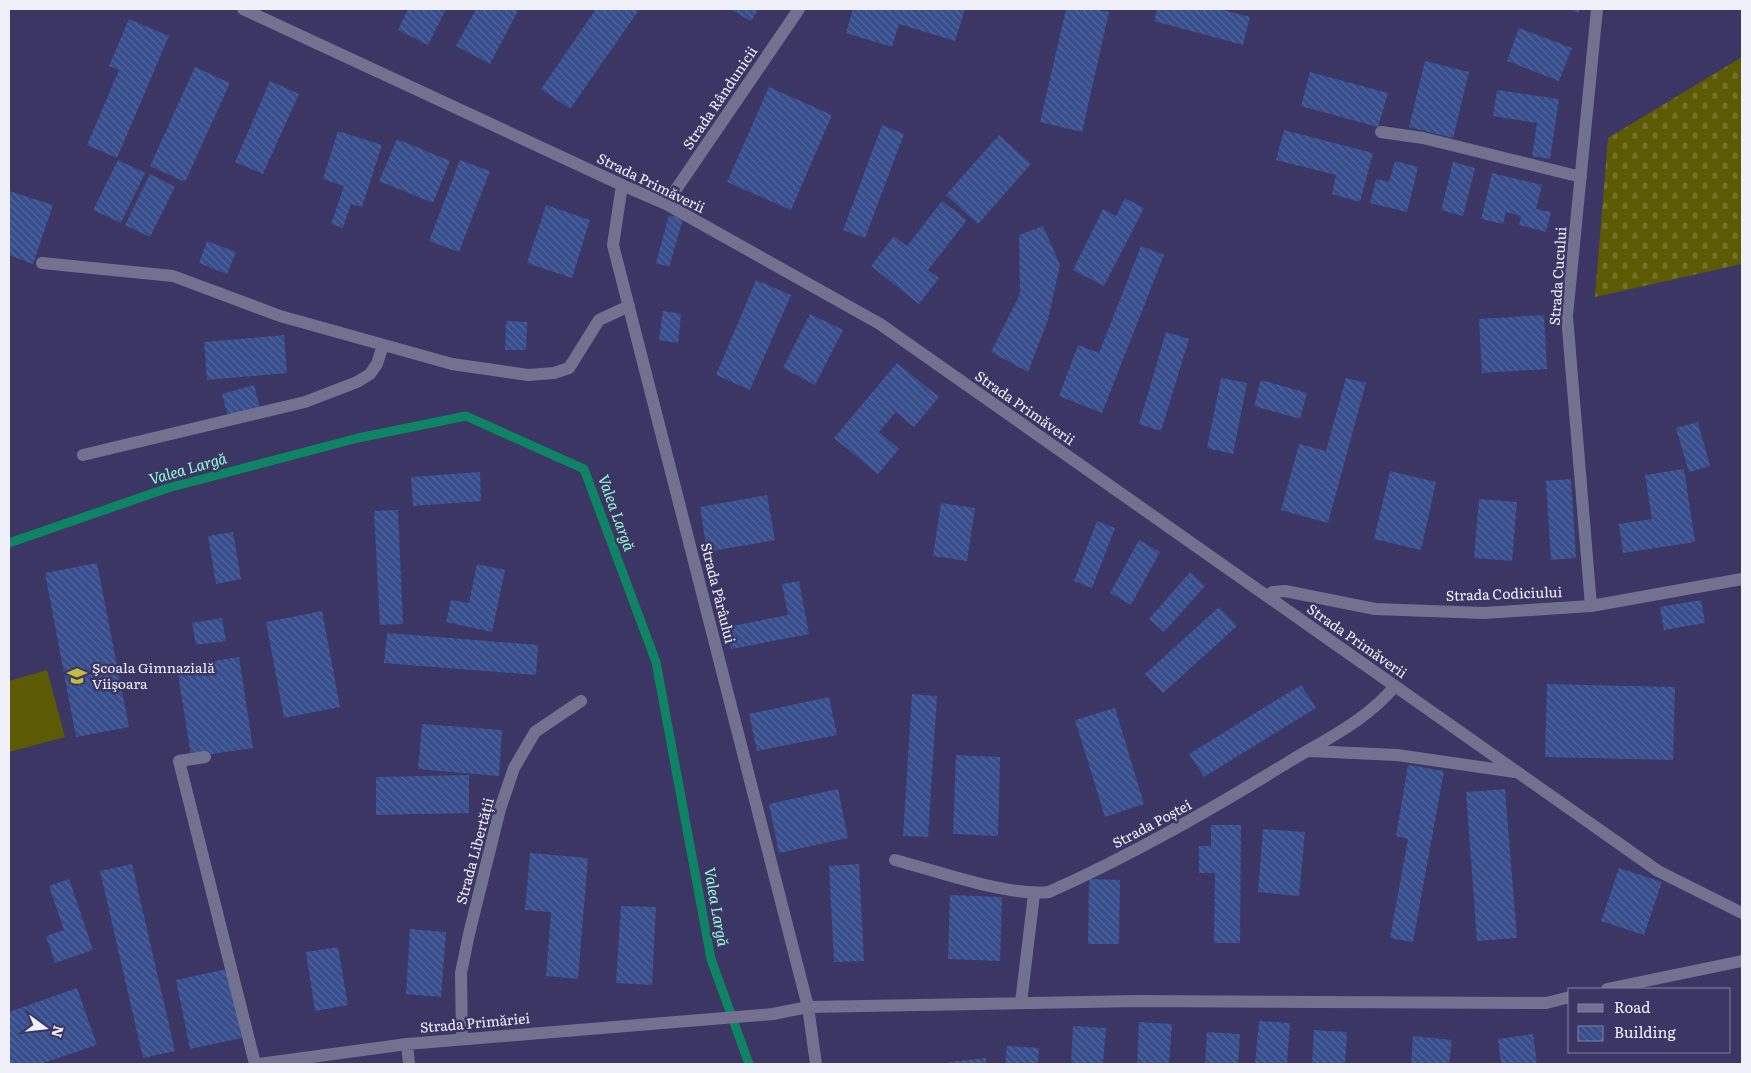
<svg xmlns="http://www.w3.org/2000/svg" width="1751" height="1073" font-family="Literata,serif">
  <defs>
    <pattern id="cemetery-stones" width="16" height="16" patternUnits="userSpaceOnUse" patternTransform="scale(1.25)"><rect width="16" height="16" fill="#5c5a02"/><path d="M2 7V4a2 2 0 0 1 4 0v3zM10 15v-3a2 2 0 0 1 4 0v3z" fill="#747228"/></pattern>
    <pattern id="building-back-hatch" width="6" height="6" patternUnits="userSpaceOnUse" patternTransform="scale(1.25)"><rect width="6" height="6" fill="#374d8c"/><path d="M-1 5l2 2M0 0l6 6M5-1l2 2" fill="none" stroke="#54679d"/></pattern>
  </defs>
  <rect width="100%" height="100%" fill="#3b3663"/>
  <!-- grass -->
  <path fill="#5c5a02" d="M47 670 65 737 9 752V681Z"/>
  <!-- cemetery -->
  <path fill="url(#cemetery-stones)" d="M1742 57V264L1595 297 1608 138Z"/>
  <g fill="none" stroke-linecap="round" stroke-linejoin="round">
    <!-- stream -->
    <path stroke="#0f8464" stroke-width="9" d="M9 543 168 488 358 438 466 416 584 469 656 662 711 959 749 1064"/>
  </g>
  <!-- building -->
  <path fill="url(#building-back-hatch)" d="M408 9H446L428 45 398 30Z
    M476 9H519L490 64 456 46Z
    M596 9 639 10 570 109 541 89Z
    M730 9H759L751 21Z
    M853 9H965L955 41 899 24 892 47 846 33Z
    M1066 9H1094L1109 12 1082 132 1040 122Z
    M1157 9H1219L1250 17 1243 45 1154 21Z
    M1568 9H1580L1578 13Z
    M129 19 169 36 117 158 87 145 119 70 109 66Z
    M1519 28 1572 48 1559 81 1507 61Z
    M1425 61 1469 72 1453 138 1409 127Z
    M195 67 230 83 185 182 150 166Z
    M1310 72 1388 93 1378 127 1301 106Z
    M270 81 299 94 263 174 235 162Z
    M769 87 832 115 791 210 727 182Z
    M1497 90 1559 99 1550 159 1532 156 1537 123 1493 116Z
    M882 125 904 134 865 238 843 230Z
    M1284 130 1373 153 1360 202 1332 194 1336 175 1276 160Z
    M338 131 382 145 362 207 351 204 343 228 331 224 344 186 323 179Z
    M999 135 1031 164 978 224 946 195Z
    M397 139 450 161 433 203 379 181Z
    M118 160 145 173 121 223 93 210Z
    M460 160 490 171 459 252 429 241Z
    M1395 161 1418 167 1407 212 1370 203 1376 179 1389 182Z
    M1453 162 1475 168 1463 216 1441 210Z
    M1492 173 1542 185 1536 209 1551 212 1546 232 1519 225 1521 216 1506 212 1503 224 1481 219Z
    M150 174 175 187 150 237 125 225Z
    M9 191 53 205 33 264 9 255Z
    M1125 198 1144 208 1104 286 1073 270 1103 209 1116 216Z
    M942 201 967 220 928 270 939 278 919 304 871 266 894 236 907 246Z
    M546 205 590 220 572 278 527 263Z
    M669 215 683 219 669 267 656 263Z
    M1043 226 1060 265 1048 320 1028 372 991 352 1020 294 1019 235Z
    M207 241 236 252 227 274 199 263Z
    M1141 246 1164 255 1102 413 1059 396 1078 345 1099 353Z
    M756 280 791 295 750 390 716 375Z
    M663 311 681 314 678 343 659 340Z
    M810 314 843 330 815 385 783 368Z
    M1544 315 1547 369 1482 373 1479 319Z
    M506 321 527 322 526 350H505Z
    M1166 332 1189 339 1161 431 1139 424Z
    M284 335 287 373 207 380 204 342Z
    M897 363 939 397 914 427 896 412 879 432 899 449 878 474 834 438Z
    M1221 378 1247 383 1233 454 1207 448Z
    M1346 378 1366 383 1328 523 1281 510 1299 444 1326 451Z
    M1261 380 1307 393 1300 419 1254 406Z
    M254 385 260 408 228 417 222 394Z
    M1698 422 1710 466 1689 472 1676 428Z
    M1684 469 1695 542 1623 553 1619 524 1652 519 1645 475Z
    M1390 471 1436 482 1421 550 1374 539Z
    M480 472 481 501 413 506 411 477Z
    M1571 479 1576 558 1551 560 1546 481Z
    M767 495 775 540 707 552 700 507Z
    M1479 499 1517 502 1512 561 1474 558Z
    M941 503 975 508 967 561 933 556Z
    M398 510 403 624 380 625 374 511Z
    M1097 521 1115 528 1092 588 1074 581Z
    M233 532 241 579 216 584 208 536Z
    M1139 540 1160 552 1131 605 1110 593Z
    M97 563 129 727 76 737 45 573Z
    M477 564 505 570 492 632 446 622 451 600 469 603Z
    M1190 572 1205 586 1164 632 1149 619Z
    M799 581 809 634 731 649 727 627 788 615 782 584Z
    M1701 600 1705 623 1664 630 1660 607Z
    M1219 607 1237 626 1163 693 1145 674Z
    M322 611 340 707 284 718 266 622Z
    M222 618 226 641 196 645 192 623Z
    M387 633 538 645 536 675 384 663Z
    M239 657 253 748 191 757 177 667Z
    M1547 684 1675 687 1673 760 1545 757Z
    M1301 685 1316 708 1204 777 1189 754Z
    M912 694 937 696 928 837 903 836Z
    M829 697 837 735 757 751 749 714Z
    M1115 708 1144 804 1105 817 1075 720Z
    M422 724 502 730 499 776 418 769Z
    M956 755 1000 757 998 836 953 834Z
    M1408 765 1444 771 1413 942 1390 938 1408 839 1396 836Z
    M469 775V813L376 815V777Z
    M838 789 848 838 779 853 769 804Z
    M1505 789 1517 938 1477 941 1466 792Z
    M1211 825H1241L1240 943H1214L1215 873H1199V846H1211Z
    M1263 829 1305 832 1299 896 1258 892Z
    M530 853 588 858 578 979 546 976 551 912 525 910Z
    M132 864 175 1051 143 1058 100 871Z
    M859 864 864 961 834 962 829 866Z
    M1619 868 1662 882 1644 935 1601 921Z
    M69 879 93 950 55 963 46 936 64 930 49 886Z
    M1089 879 1120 880 1119 944H1088Z
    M950 895 1002 897 1000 961 948 959Z
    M621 906 656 907 652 985 616 983Z
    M410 929 446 932 441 997 406 994Z
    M338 947 348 1005 315 1011 306 952Z
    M227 969 242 1038 190 1049 176 980Z
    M77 988 97 1045 40 1064H9V1012Z
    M1259 1021 1290 1023 1287 1064H1255Z
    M1139 1022 1172 1024 1169 1064H1137Z
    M1073 1026 1106 1028 1103 1064H1071Z
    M1314 1030 1347 1032 1345 1064H1312Z
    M1207 1032 1240 1034 1238 1064H1205Z
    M1533 1034 1537 1064H1501L1498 1039Z
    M1413 1036 1452 1040 1449 1064H1411Z
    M1007 1046 1039 1048 1038 1064H1005Z
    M986 1058V1064H950V1062Z"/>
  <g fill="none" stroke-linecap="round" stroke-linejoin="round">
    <!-- minor -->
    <path stroke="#737190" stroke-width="12" d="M243 9 622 185 666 204 880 324 1658 871 1742 913
      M1381 132 1423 138 1581 177
      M622 185 613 245 808 1007 816 1064
      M666 204 799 9
      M42 263 173 276 280 316 452 364 528 375 554 373 569 368 599 320 629 306
      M83 455 305 402 357 382 370 374 377 364 383 345
      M1267 596 1273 592 1285 591 1375 609 1484 613 1591 606 1742 579
      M1591 606 1567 316 1597 9
      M1309 751 1397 755 1515 772
      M205 757 179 761 255 1064
      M895 860C937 871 1009 897 1049 892 1132 855 1210 810 1287 763 1326 739 1366 721 1395 686
      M1607 989 1742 961
      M1021 1003 1034 894
      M462 1039 461 973 469 934 500 809 514 768 535 732 581 701
      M407 1044 409 1064
      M259 1064 407 1044 773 1014 808 1007 1138 1001 1546 1003 1570 997"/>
  </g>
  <!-- icons -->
  <defs>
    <symbol id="school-bare" viewBox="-9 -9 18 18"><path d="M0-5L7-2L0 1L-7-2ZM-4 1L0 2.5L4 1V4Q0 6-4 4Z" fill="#c1bd40" stroke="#3b3663" stroke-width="2.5" paint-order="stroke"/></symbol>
  </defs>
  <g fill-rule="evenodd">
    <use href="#school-bare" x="63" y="662" width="28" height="28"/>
  </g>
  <g text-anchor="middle" stroke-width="5" stroke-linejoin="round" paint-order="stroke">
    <!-- street labels -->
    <g font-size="14" fill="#f0f0fb" stroke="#3b3663">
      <text transform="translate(720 98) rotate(-56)" y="5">Strada Rândunicii</text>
      <text transform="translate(651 183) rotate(26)" y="5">Strada Primăverii</text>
      <text transform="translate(1558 276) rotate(-86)" y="5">Strada Cucului</text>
      <text transform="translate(1025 408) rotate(35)" y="5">Strada Primăverii</text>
      <text transform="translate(718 593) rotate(76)" y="5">Strada Pârâului</text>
      <text transform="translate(1504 594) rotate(-2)" y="5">Strada Codiciului</text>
      <text transform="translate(1357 641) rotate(35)" y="5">Strada Primăverii</text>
      <text transform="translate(1152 824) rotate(-28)" y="5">Strada Poștei</text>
      <text transform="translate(475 851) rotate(-75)" y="5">Strada Libertății</text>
      <text transform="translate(475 1023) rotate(-5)" y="5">Strada Primăriei</text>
    </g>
    <!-- poi labels -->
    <g font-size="14" fill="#f0f0fb" stroke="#3b3663" text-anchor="start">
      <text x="92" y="673">Şcoala Gimnazială<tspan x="92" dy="16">Viişoara</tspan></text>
    </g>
    <!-- water labels -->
    <g font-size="15" font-style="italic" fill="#96fbd4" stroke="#3b3663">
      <text transform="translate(188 469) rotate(-16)" y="5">Valea Largă</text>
      <text transform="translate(616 513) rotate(70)" y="5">Valea Largă</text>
      <text transform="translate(716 907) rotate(80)" y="5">Valea Largă</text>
    </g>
  </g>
  <!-- border -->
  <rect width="1751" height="1073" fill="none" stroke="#f0f0fb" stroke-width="20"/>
  <!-- legend -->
  <rect x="1568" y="988" width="162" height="65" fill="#3b3663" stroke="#8380a0"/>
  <rect x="1578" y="1004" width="25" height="8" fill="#737190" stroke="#8380a0"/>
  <text x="1614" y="1013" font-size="15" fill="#f0f0fb">Road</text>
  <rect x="1578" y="1026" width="25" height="15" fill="url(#building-back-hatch)" stroke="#8380a0"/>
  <text x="1614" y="1038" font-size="15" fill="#f0f0fb">Building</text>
  <!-- north arrow -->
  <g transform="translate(45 1028) rotate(105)" stroke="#3b3663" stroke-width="4" paint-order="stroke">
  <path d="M0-4L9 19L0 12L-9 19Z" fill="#f0f0fb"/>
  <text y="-8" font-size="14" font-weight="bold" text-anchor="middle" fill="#f0f0fb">N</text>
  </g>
</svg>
